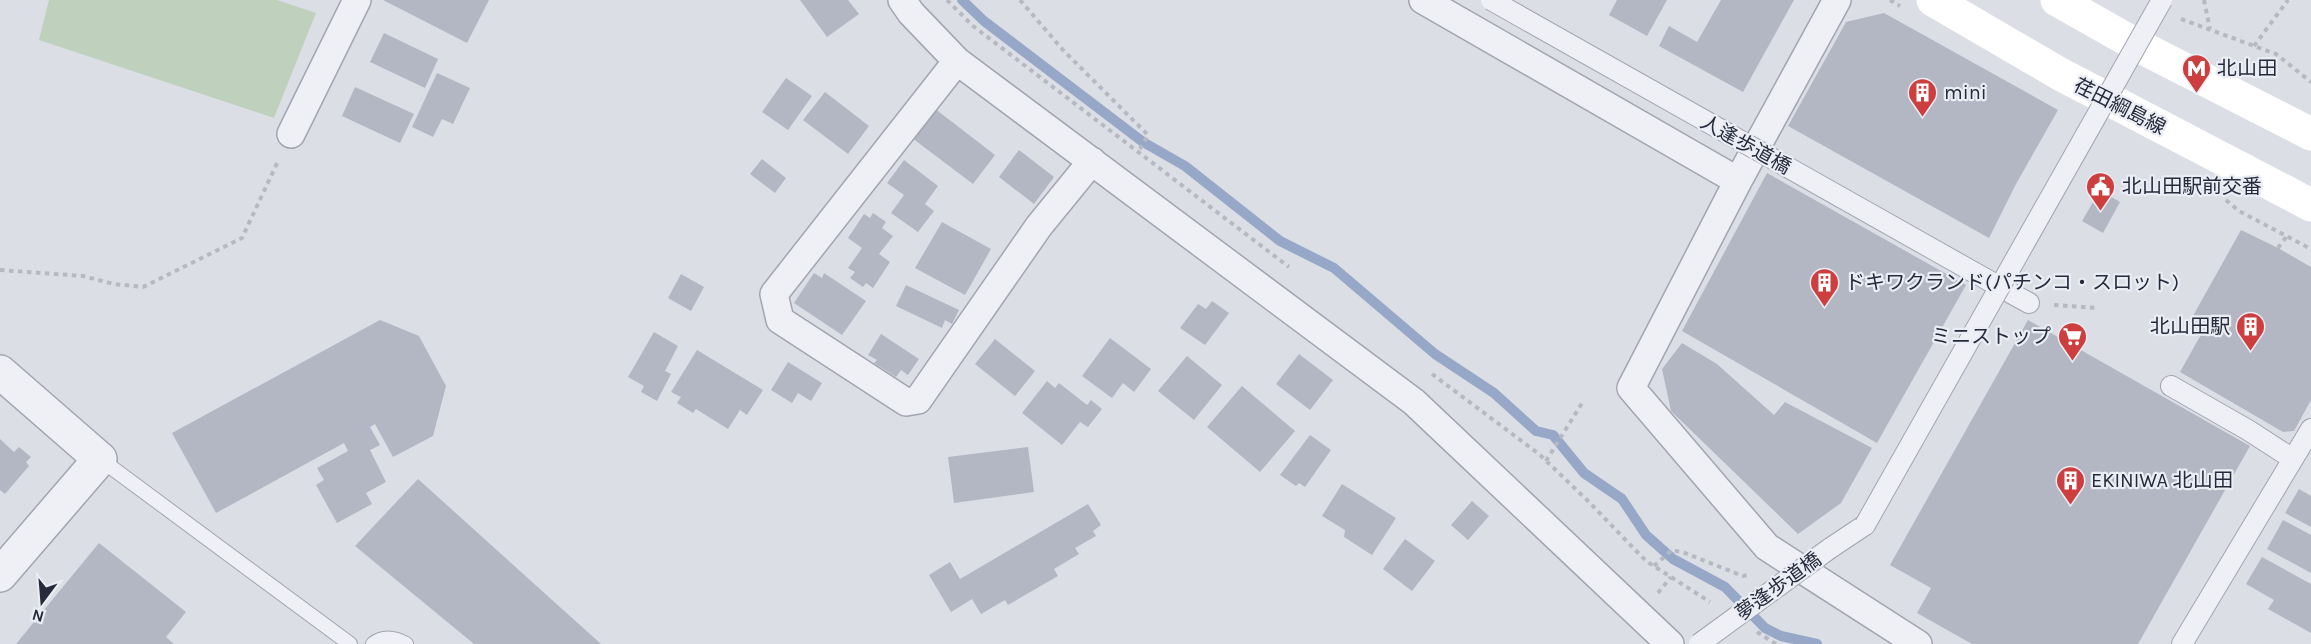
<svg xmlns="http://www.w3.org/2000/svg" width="2311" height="644" font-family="Karla,'Noto Sans JP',sans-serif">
  <rect width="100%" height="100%" fill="#dcdee6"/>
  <!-- green -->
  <path fill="#bfd0bd" d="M49 0H277L316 13 274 118 39 40Z"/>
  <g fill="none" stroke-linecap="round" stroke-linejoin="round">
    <!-- stream -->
    <path stroke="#96a7c7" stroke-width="10" d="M962 0 984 21 1143 142 1185 166 1280 241 1334 268 1435 354 1494 393 1536 431 1553 435 1584 473 1622 499 1646 535 1673 559 1725 587 1765 628 1781 636 1817 644"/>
  </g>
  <!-- building -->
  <path fill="#b3b7c3" d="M383 0H489L467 43Z
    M800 0H848L859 14 827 37Z
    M1617 0H1667L1647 36 1609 15Z
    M1721 0H1794L1743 92 1659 46 1669 26 1697 42Z
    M1884 13 2058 110 2016 184 1989 238 1788 126 1846 22Z
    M384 33 438 59 425 88 370 62Z
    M437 73 470 88 453 124 442 119 433 137 412 127Z
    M786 78 812 96 788 130 762 112Z
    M355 87 414 114 400 143 342 116Z
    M825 92 869 126 848 154 803 120Z
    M934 108 995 155 973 184 912 138Z
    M1019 150 1054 177 1034 204 999 177Z
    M762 159 786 178 775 193 750 174Z
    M904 160 938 186 925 204 934 211 918 232 891 213 904 195 887 183Z
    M1767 173 1966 285 1877 443 1682 331Z
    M2100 190 2120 202 2103 233 2082 221Z
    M873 213 886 222 882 228 893 236 879 254 890 262 873 288 866 283 863 287 850 278 855 272 848 268 862 248 848 238 864 214 870 218Z
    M942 222 991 249 965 295 915 268Z
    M2241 230 2278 248 2311 267V400L2294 431 2283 432 2180 372 2203 331 2189 323Z
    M814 273 822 278 824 273 866 301 842 335 794 303Z
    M681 274 704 287 691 311 668 298Z
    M906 285 959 310 952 324 945 320 942 328 896 306Z
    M1212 301 1229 313 1205 345 1180 328 1198 304 1206 309Z
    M380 320 419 336 446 386 433 436 393 457 375 424 370 427 380 445 370 450 386 482 366 493 372 504 337 523 316 485 324 480 317 468 348 451 344 443 216 513 172 433Z
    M2028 320 2250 446 2138 644H1972L1917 613 1931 588 1890 565Z
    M654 332 678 346 665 371 671 374 657 401 641 392 644 386 628 377Z
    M881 334 919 359 908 375 901 370 896 377 874 363 877 360 868 355Z
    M1110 338 1151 369 1134 392 1123 383 1112 398 1082 376Z
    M995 339 1035 371 1015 396 975 364Z
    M1682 343 1717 364 1774 415 1785 402 1872 448 1841 503 1798 534 1671 411 1662 369Z
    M697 350 763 390 747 415 740 410 728 429 696 409 693 413 677 403 681 397 671 392Z
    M1299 354 1333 380 1310 410 1276 384Z
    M1187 356 1222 385 1194 420 1158 391Z
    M788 362 822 383 811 401 798 393 792 403 771 390Z
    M1047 381 1055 388 1059 383 1087 405 1091 400 1102 409 1088 427 1080 422 1062 445 1022 413Z
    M1242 386 1295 431 1260 472 1207 427Z
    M1310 435 1331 450 1305 487 1299 483 1296 486 1280 475Z
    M0 439 14 452 19 447 31 457 26 462 29 466 5 494 0 490Z
    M1028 447 1034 492 954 503 948 457Z
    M418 479 601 644H474L355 546Z
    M1342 484 1396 518 1372 555 1344 537 1345 530 1322 516Z
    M2299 489 2311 496V527L2285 513Z
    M1472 501 1489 516 1468 540 1451 525Z
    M1088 504 1101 525 1093 531 1096 536 1075 548 1079 554 1054 569 1058 576 1008 605 1005 600 981 614 972 599 951 612 929 575 950 562 960 579Z
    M2283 520 2311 535V573L2267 549Z
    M1405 539 1435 561 1412 591 1383 569Z
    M99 543 186 612 166 637 174 644H16Z
    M2262 557 2311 584V633L2268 609 2274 600 2246 584Z"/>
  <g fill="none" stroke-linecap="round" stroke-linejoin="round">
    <defs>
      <path id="service" d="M100 459 350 644
        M373 644C383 636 395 638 406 644"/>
      <path id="pedestrian" d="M2000 287 2029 303
        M2171 386 2248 430 2293 459
        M1829 549 1865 525
        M2182 644 2311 429"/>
      <path id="minor" d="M902 0 911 13 957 61 1414 402 1670 644
        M1423 0 1738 181
        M1837 0 1738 181 1631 388 1767 547 1918 644
        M957 61 774 294 780 320 906 402 918 400 1039 226 1092 161
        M291 134 357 0"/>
      <path id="tertiary" d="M0 372 100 459 0 575"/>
    </defs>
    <!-- service casing -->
    <use href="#service" stroke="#a2a5b0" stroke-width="16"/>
    <!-- pedestrian casing -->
    <use href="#pedestrian" stroke="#a2a5b0" stroke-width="22"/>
    <!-- minor casing -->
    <use href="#minor" stroke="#a2a5b0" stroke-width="30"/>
    <!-- tertiary casing -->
    <use href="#tertiary" stroke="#a2a5b0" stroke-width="36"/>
    <!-- path -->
    <path stroke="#b6b9c1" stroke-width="4" stroke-dasharray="4.5 4.5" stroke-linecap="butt" d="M947 0 973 26 1289 267
      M1020 0 1063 50 1148 135 1138 152
      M1890 0 1900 6
      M2204 0 2210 29
      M2181 19 2276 54 2311 82
      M2254 46 2288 0
      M2226 200 2239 211 2311 249
      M2278 248 2286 237
      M0 270 83 276 114 284 143 287 242 238 279 159
      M2054 305 2098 308
      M1432 374 1539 454 1587 500 1646 561 1710 602
      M1546 461 1584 400
      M1654 566 1672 550 1685 553 1743 576 1747 575
      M1658 593 1671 577
      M1757 632 1776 644"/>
    <!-- service -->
    <use href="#service" stroke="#eef0f5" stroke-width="14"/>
    <!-- pedestrian -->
    <use href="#pedestrian" stroke="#eef0f5" stroke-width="20"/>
    <!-- minor -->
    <use href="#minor" stroke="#eef0f5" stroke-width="27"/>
    <!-- tertiary -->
    <use href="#tertiary" stroke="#eef0f5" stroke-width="33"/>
    <!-- secondary -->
    <path stroke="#fff" stroke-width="33" d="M1933 0 2060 74 2311 205
      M2057 0 2133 43 2311 134"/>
    <defs>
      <path id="pedestrian-bridge" d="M1491 0 2000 287
        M1865 525 2162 0
        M1699 644 1829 549"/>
    </defs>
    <!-- pedestrian-bridge casing -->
    <use href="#pedestrian-bridge" stroke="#a2a5b0" stroke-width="22" stroke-linecap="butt"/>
    <!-- pedestrian-bridge -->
    <use href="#pedestrian-bridge" stroke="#eef0f5" stroke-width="20"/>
  </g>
  <!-- icons -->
  <defs>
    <symbol id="metro-pin" viewBox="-11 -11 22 30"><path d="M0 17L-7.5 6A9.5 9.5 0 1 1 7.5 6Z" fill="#cd3f3f" stroke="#ebedf4"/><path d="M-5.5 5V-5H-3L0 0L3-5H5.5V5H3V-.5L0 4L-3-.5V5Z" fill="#fff"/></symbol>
    <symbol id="building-pin" viewBox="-11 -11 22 30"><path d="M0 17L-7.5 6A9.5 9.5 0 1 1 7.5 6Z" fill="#cd3f3f" stroke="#ebedf4"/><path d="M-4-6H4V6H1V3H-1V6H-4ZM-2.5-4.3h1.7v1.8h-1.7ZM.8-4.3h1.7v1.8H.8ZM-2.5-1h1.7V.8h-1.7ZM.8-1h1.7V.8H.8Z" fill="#fff"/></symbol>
    <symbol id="civic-pin" viewBox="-11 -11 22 30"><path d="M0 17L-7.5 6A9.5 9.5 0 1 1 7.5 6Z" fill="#cd3f3f" stroke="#ebedf4"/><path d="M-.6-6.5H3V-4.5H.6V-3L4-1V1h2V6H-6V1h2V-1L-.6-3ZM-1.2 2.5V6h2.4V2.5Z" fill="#fff"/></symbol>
    <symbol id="supermarket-pin" viewBox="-11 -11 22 30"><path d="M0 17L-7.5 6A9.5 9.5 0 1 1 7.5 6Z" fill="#cd3f3f" stroke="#ebedf4"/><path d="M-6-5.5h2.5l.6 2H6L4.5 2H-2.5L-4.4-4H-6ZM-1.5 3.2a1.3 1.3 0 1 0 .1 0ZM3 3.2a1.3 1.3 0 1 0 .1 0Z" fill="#fff"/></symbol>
  </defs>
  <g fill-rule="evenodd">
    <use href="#metro-pin" x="2180" y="52" width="33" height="45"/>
    <use href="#building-pin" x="1906" y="76" width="33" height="45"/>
    <use href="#civic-pin" x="2084" y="170" width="33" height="45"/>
    <use href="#building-pin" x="1808" y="266" width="33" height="45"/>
    <use href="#building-pin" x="2234" y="310" width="33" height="45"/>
    <use href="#supermarket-pin" x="2056" y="320" width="33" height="45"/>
    <use href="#building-pin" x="2054" y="464" width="33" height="45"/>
  </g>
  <g text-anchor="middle" stroke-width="4.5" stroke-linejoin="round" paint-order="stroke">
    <!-- poi labels -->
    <g font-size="20" fill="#262b3c" stroke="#ebedf4" text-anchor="start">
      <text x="2217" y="75">北山田</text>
      <text x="1944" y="99">mini</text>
      <text x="2122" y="193">北山田駅前交番</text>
      <text x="1845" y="289">ドキワクランド(パチンコ・スロット)</text>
      <text x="2230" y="333" text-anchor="end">北山田駅</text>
      <text x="2051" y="343" text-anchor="end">ミニストップ</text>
      <text x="2091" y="487">EKINIWA 北山田</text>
    </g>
    <!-- street labels -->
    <g font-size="20" fill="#262b3c" stroke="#ebedf4">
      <text transform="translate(2120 106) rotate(27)" y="7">荏田綱島線</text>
      <text transform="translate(1746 144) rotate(29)" y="7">人逢歩道橋</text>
      <text transform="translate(1778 586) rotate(-36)" y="7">夢逢歩道橋</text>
    </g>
  </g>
  <!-- north arrow -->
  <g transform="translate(42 602) rotate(196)" stroke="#ebedf4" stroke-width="4.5" paint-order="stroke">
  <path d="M0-4.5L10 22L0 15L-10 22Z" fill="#262b3c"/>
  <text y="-9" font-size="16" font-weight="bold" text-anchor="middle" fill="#262b3c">N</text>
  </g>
</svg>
